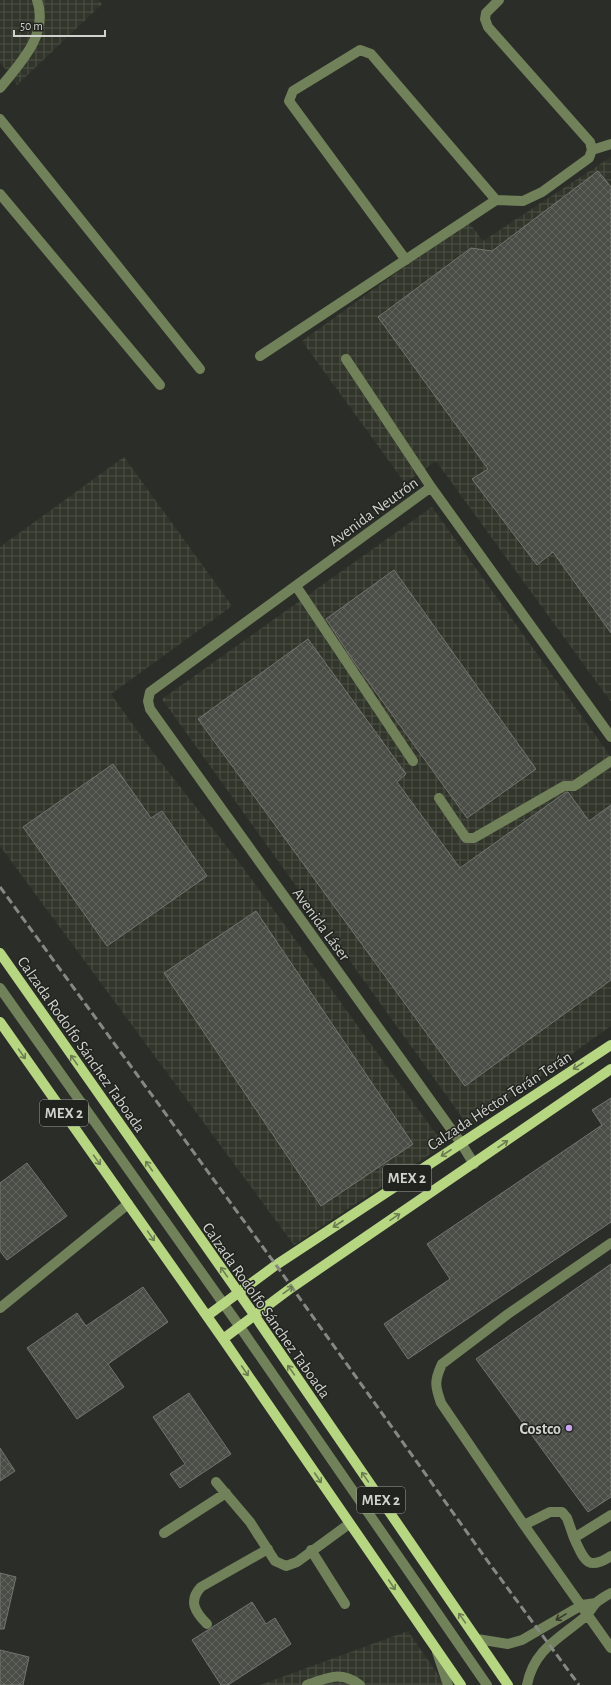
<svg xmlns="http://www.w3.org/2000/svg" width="611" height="1685" font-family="'Alegreya Sans',sans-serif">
  <defs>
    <pattern id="industrial-grid" width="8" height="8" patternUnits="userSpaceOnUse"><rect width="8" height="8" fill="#31352a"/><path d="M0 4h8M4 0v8" fill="none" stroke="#4e5148"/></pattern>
    <pattern id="building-cross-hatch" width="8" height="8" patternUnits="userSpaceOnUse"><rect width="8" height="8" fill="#4a4c46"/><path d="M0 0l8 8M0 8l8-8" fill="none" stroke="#636560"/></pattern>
  </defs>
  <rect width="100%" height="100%" fill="#2b2d28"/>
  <!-- industrial -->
  <path fill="url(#industrial-grid)" d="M0 0H98L102 4 17 85 0 62Z
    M611 157V702L436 461 405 483 302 341 468 221 483 241Z
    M124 457 232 606 111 694 146 743 244 869 444 1145 294 1245 0 846V547Z
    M432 507 611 757V1026L469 1127 162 699Z
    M408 1631 445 1685H260Z"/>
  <!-- building -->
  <path fill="url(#building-cross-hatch)" stroke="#72756f" d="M598 171 611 187V633L553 552 537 565 472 479 488 469 378 317 471 248 492 251Z
    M394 570 536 769 467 818 354 662 326 619Z
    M308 639 406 774 397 782 460 868 566 792H568L589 821 611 805V980L465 1086 198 719Z
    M113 764 151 818 162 811 207 876 107 946 23 827Z
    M256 911 413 1144 321 1206 164 973Z
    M611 1098V1222L408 1359 384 1324 450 1279 427 1244 602 1125 592 1110Z
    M27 1163 67 1216 7 1260 0 1251V1183Z
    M611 1264V1497L588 1512 476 1359Z
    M143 1287 168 1322 108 1364 124 1387 77 1419 27 1348 77 1313 86 1326Z
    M189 1393 231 1454 180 1488 170 1474 185 1464 153 1417Z
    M0 1448 15 1471 0 1481Z
    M0 1573 16 1577 4 1629H0Z
    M252 1602 266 1624 275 1618 291 1644 228 1685H221L192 1640Z
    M0 1650 29 1657 23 1685H0Z"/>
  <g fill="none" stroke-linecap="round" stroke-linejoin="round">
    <!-- minor -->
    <path stroke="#718159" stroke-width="10" d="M0 88C20 63 49 35 37 0
      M0 119 200 369
      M592 150 611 144
      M0 194 160 385
      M406 260 289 101 293 91 360 50 371 54 496 200
      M260 356 496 200 523 201 542 192 589 158 592 150 590 142 488 27 485 19 486 13 499 0
      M346 359 431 487 611 737
      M431 487 150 692 148 701 150 709 461 1143 474 1164
      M296 586 413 761
      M439 798 466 838H474L564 786H574L611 761
      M0 988 240 1327 487 1685
      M611 1243 508 1314 442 1364C434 1381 435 1386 441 1403L524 1525 611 1648
      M0 1308 128 1204
      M216 1482 250 1522 275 1561 286 1566 297 1562 349 1524
      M611 1515 574 1538C584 1559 587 1572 611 1556
      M524 1525 550 1512H562L567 1518 574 1538
      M164 1533 226 1493
      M311 1550 345 1604
      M207 1624C195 1612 188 1601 201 1587L268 1549
      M477 1639 508 1644 522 1640 582 1605 596 1603
      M437 1652 448 1685
      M307 1685C328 1677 341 1671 360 1685
      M527 1685C534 1649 560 1638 586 1616 590 1612 592 1607 596 1603 600 1599 606 1596 611 1593"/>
    <!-- major -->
    <path stroke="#b6d682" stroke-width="10" d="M0 953 255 1316 508 1685
      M0 1022 223 1339 461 1685
      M207 1316 276 1265 611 1045
      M223 1339 291 1288 611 1069"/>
    <!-- rail -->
    <path stroke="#868883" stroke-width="3" stroke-dasharray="8 4" stroke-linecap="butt" d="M0 887 276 1265 489 1563 579 1685"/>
  </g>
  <!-- one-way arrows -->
  <defs><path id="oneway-shaft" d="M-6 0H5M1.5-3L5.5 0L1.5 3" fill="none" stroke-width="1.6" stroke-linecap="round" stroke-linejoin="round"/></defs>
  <g stroke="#6c7c50">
    <use href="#oneway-shaft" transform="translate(22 1054) rotate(55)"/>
    <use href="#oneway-shaft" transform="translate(74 1060) rotate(-125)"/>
    <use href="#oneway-shaft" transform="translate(578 1066) rotate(147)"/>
    <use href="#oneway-shaft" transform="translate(503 1144) rotate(-35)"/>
    <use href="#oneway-shaft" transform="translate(446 1153) rotate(147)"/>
    <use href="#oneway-shaft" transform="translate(97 1160) rotate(55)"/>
    <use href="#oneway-shaft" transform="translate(149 1166) rotate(-125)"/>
    <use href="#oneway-shaft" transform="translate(395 1217) rotate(-34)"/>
    <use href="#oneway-shaft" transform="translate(338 1224) rotate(147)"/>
    <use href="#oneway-shaft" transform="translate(151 1236) rotate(55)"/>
    <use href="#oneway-shaft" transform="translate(224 1272) rotate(-125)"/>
    <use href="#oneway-shaft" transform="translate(288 1290) rotate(-36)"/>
    <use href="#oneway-shaft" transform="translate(291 1370) rotate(-125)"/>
    <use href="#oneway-shaft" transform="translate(245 1371) rotate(56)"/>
    <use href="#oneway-shaft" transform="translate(365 1477) rotate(-125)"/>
    <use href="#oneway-shaft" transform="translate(318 1478) rotate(56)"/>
    <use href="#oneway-shaft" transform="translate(392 1585) rotate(56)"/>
    <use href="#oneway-shaft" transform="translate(462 1618) rotate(-125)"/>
  </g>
  <use stroke="#353a2d" href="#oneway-shaft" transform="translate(561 1617) rotate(149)"/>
  <!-- markers -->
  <circle fill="#c8a6ef" stroke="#21231e" stroke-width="1.5" cx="569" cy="1428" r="4"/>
  <g text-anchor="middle" stroke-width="3" stroke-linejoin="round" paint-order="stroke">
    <!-- shield labels -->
    <g fill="#21231e" stroke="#9c9e99" stroke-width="1">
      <rect x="40" y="1100" width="48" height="26" rx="3"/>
      <rect x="383" y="1165" width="48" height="26" rx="3"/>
      <rect x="357" y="1487" width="48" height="26" rx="3"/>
    </g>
    <g font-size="15" font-weight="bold" fill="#d0d2ce">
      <text x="64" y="1118">MEX 2</text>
      <text x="407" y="1183">MEX 2</text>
      <text x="381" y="1505">MEX 2</text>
    </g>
    <!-- street labels -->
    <g font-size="16" fill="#d0d2ce" stroke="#21231e">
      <text transform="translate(373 511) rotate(-36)" y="6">Avenida Neutrón</text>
      <text transform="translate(322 924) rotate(54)" y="6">Avenida Láser</text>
      <text transform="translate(82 1044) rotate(55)" y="6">Calzada Rodolfo Sánchez Taboada</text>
      <text transform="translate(499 1100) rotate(-33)" y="6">Calzada Héctor Terán Terán</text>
      <text transform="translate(267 1310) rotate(55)" y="6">Calzada Rodolfo Sánchez Taboada</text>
    </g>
    <!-- poi labels -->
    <g font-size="16" font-weight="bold" fill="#d0d2ce" stroke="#21231e" text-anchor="end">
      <text x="561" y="1434">Costco</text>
    </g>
  </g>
  <!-- scale -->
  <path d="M14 30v6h91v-6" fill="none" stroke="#d0d2ce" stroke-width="2"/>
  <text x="20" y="30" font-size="12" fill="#d0d2ce" stroke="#21231e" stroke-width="3" paint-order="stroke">50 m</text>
</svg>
